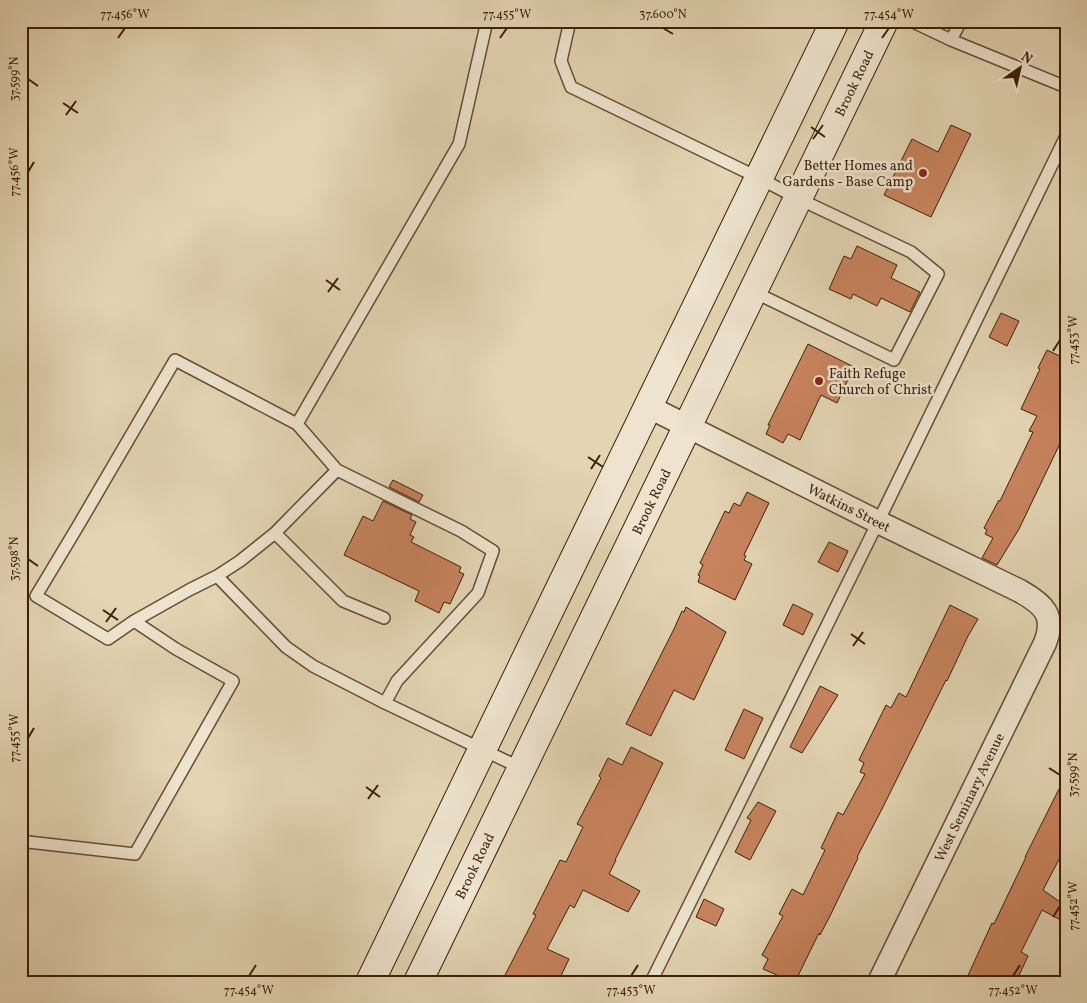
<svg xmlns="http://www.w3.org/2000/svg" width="1087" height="1003" font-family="Vollkorn,serif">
  <rect width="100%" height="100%" fill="#e3d4b3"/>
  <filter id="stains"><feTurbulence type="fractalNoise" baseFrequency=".004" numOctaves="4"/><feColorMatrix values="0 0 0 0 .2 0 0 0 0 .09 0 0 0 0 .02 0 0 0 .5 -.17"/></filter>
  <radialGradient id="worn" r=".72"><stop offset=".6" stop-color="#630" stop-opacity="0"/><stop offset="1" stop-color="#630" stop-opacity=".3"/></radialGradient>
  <!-- building -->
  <path fill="#c7835d" stroke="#3d1e07" d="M951 125 971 134 931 217 884 195 912 139 938 152Z
    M857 246 897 265 891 278 920 292 910 312 881 298 877 306 853 294 851 299 829 289 844 256 851 259Z
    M1001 313 1019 321 1007 346 989 337Z
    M808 344 854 367 837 403 821 395 800 440 788 434 783 443 766 434 770 425H768Z
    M1047 350 1066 359V431L1019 529 997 565 982 558 993 538 985 534 987 530 984 528 999 500 1000 501 1033 432 1029 431 1037 416 1021 409 1040 369 1038 368Z
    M393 480 423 495 419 502 389 487Z
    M747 492 769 503 744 555 746 556 744 560 752 564 735 600 698 582 700 576 698 575 703 565 700 563 725 511 729 513 734 503 740 506Z
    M383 501 412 515 410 519 416 522 410 535 414 537 411 542 461 567 459 572 464 574 450 604 444 602 439 613 415 601 419 591 344 555 363 516 373 521Z
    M829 542 848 551 838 572 818 562Z
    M793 604 813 614 803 635 783 625Z
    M950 605 978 619 968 636 947 681 946 680 931 710 882 809 857 857 858 858 829 918 820 935 819 933 795 982H774L777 975 763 969 768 959 762 955 783 916 779 914 792 889 803 895 825 850 821 848 838 812 843 815 865 774 860 772 864 763 859 760 886 705 891 708 899 693 906 697Z
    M686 607 726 632 694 700 674 690 651 736 626 724 674 629 682 611 684 612Z
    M820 686 838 695 802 753 790 747Z
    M744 709 763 718 744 759 725 750Z
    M631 747 663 763 639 812 615 860H616L609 874 640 891 628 912 583 890 574 908 570 905 547 949 569 959 558 982H520L505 975 536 915 533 914 560 860 566 862 583 827 577 824 601 778 599 776 608 758 622 765Z
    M1066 775V846L1043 890 1066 906V923L1042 910 1021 952 1028 956 1016 982H965L992 923 994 924 1026 857H1025Z
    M758 802 776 811 750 860 735 852 751 820 747 818Z
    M704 899 724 909 716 926 696 917Z"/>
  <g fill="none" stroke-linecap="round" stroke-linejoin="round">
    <defs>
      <path id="lane" d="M570 21 561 61 571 87 759 178 797 198 911 252 938 274 894 360 752 291
        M911 21 951 40 1066 87
        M951 40 961 21
        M297 424 337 470 461 531 493 551 478 593 397 681 385 703
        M275 533 337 470
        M217 576 240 561 275 533 343 601 384 618
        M134 621 189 590 217 576 286 647 313 666 385 703 521 768
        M21 838 28 842 135 854 233 681 176 649 134 621 108 639 36 596 78 526 175 360 297 424 459 144 487 21
        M651 982 878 522 1066 136"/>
      <g id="street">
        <path id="s1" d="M649 407 878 522 1020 591C1043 604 1056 615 1045 643L879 982"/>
      </g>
      <g id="secondary">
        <path d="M370 982C524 661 680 342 835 21"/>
        <path id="s2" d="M418 982 884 21"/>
      </g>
    </defs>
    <!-- lane casing -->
    <use href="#lane" stroke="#664c32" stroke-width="14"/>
    <!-- street casing -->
    <use href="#street" stroke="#664c32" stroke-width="25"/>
    <!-- secondary casing -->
    <use href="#secondary" stroke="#3d1e07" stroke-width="30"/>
    <!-- lane -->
    <use href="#lane" stroke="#ede3ce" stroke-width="11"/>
    <!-- street -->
    <use href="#street" stroke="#ede3ce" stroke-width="22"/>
    <!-- secondary -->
    <use href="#secondary" stroke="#ede3ce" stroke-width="28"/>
  </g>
  <!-- ticks -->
  <path fill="none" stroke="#3d1e07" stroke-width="2" d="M663 28 673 34M118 38 125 28M500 38 507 28M882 38 889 28M28 79 38 86M63 103 78 113M66 115 76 101M811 127 825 137M813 139 823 125M28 172 34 162M326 280 340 290M328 292 338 278M1053 351 1060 340M588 457 603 467M591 469 600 455M28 559 38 566M103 610 118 620M106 622 116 608M851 634 865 644M853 646 863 632M28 738 34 728M1049 768 1060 775M366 787 380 797M368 799 378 785M1053 917 1060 906M249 976 256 965M631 976 638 965M1013 976 1020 965"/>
  <!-- markers -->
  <g fill="#8f2418" stroke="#ede3ce" stroke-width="2">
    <circle cx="923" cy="173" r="5"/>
    <circle cx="819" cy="381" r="5"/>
  </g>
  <g text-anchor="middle" stroke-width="5" stroke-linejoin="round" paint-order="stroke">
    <!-- street labels -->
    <g font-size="14" fill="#3d1e07" stroke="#ede3ce">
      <text dy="5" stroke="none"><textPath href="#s2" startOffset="999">Brook Road</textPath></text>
      <text dy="5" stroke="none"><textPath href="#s2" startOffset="534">Brook Road</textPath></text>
      <text dy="5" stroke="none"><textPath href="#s1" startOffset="224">Watkins Street</textPath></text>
      <text transform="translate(969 797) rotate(-64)" y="5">West Seminary Avenue</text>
      <text dy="5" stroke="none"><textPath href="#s2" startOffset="129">Brook Road</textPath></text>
    </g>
    <!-- poi labels -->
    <g font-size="14" fill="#3d1e07" stroke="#ede3ce" text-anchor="end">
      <text x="913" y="170">Better Homes and<tspan x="913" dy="16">Gardens - Base Camp</tspan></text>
      <text x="829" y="378" text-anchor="start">Faith Refuge<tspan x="829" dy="16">Church of Christ</tspan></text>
    </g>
  </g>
  <!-- margin -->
  <rect width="1087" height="1003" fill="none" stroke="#e3d4b3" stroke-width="55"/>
  <!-- north arrow -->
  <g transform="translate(1020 68) rotate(34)" stroke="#ede3ce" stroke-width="4" paint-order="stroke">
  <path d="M0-4L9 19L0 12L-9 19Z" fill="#3d1e07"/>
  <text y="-8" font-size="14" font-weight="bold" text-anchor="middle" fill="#3d1e07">N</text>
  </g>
  <rect x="28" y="28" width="1032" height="948" fill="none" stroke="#3d1e07" stroke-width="2"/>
  <g font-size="12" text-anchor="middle" fill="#3d1e07">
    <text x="125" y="18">77.456°W</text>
    <text x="507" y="18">77.455°W</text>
    <text x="663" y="18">37.600°N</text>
    <text x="889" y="18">77.454°W</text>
    <text transform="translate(14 79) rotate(-90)" y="4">37.599°N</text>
    <text transform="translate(14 172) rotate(-90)" y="4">77.456°W</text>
    <text transform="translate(1073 340) rotate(-90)" y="4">77.453°W</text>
    <text transform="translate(14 559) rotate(-90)" y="4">37.598°N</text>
    <text transform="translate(14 738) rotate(-90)" y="4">77.455°W</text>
    <text transform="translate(1073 775) rotate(-90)" y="4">37.599°N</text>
    <text transform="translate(1073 906) rotate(-90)" y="4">77.452°W</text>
    <text x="249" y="994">77.454°W</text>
    <text x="631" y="994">77.453°W</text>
    <text x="1013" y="994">77.452°W</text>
  </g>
  <rect width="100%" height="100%" filter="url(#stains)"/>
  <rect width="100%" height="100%" fill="url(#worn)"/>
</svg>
